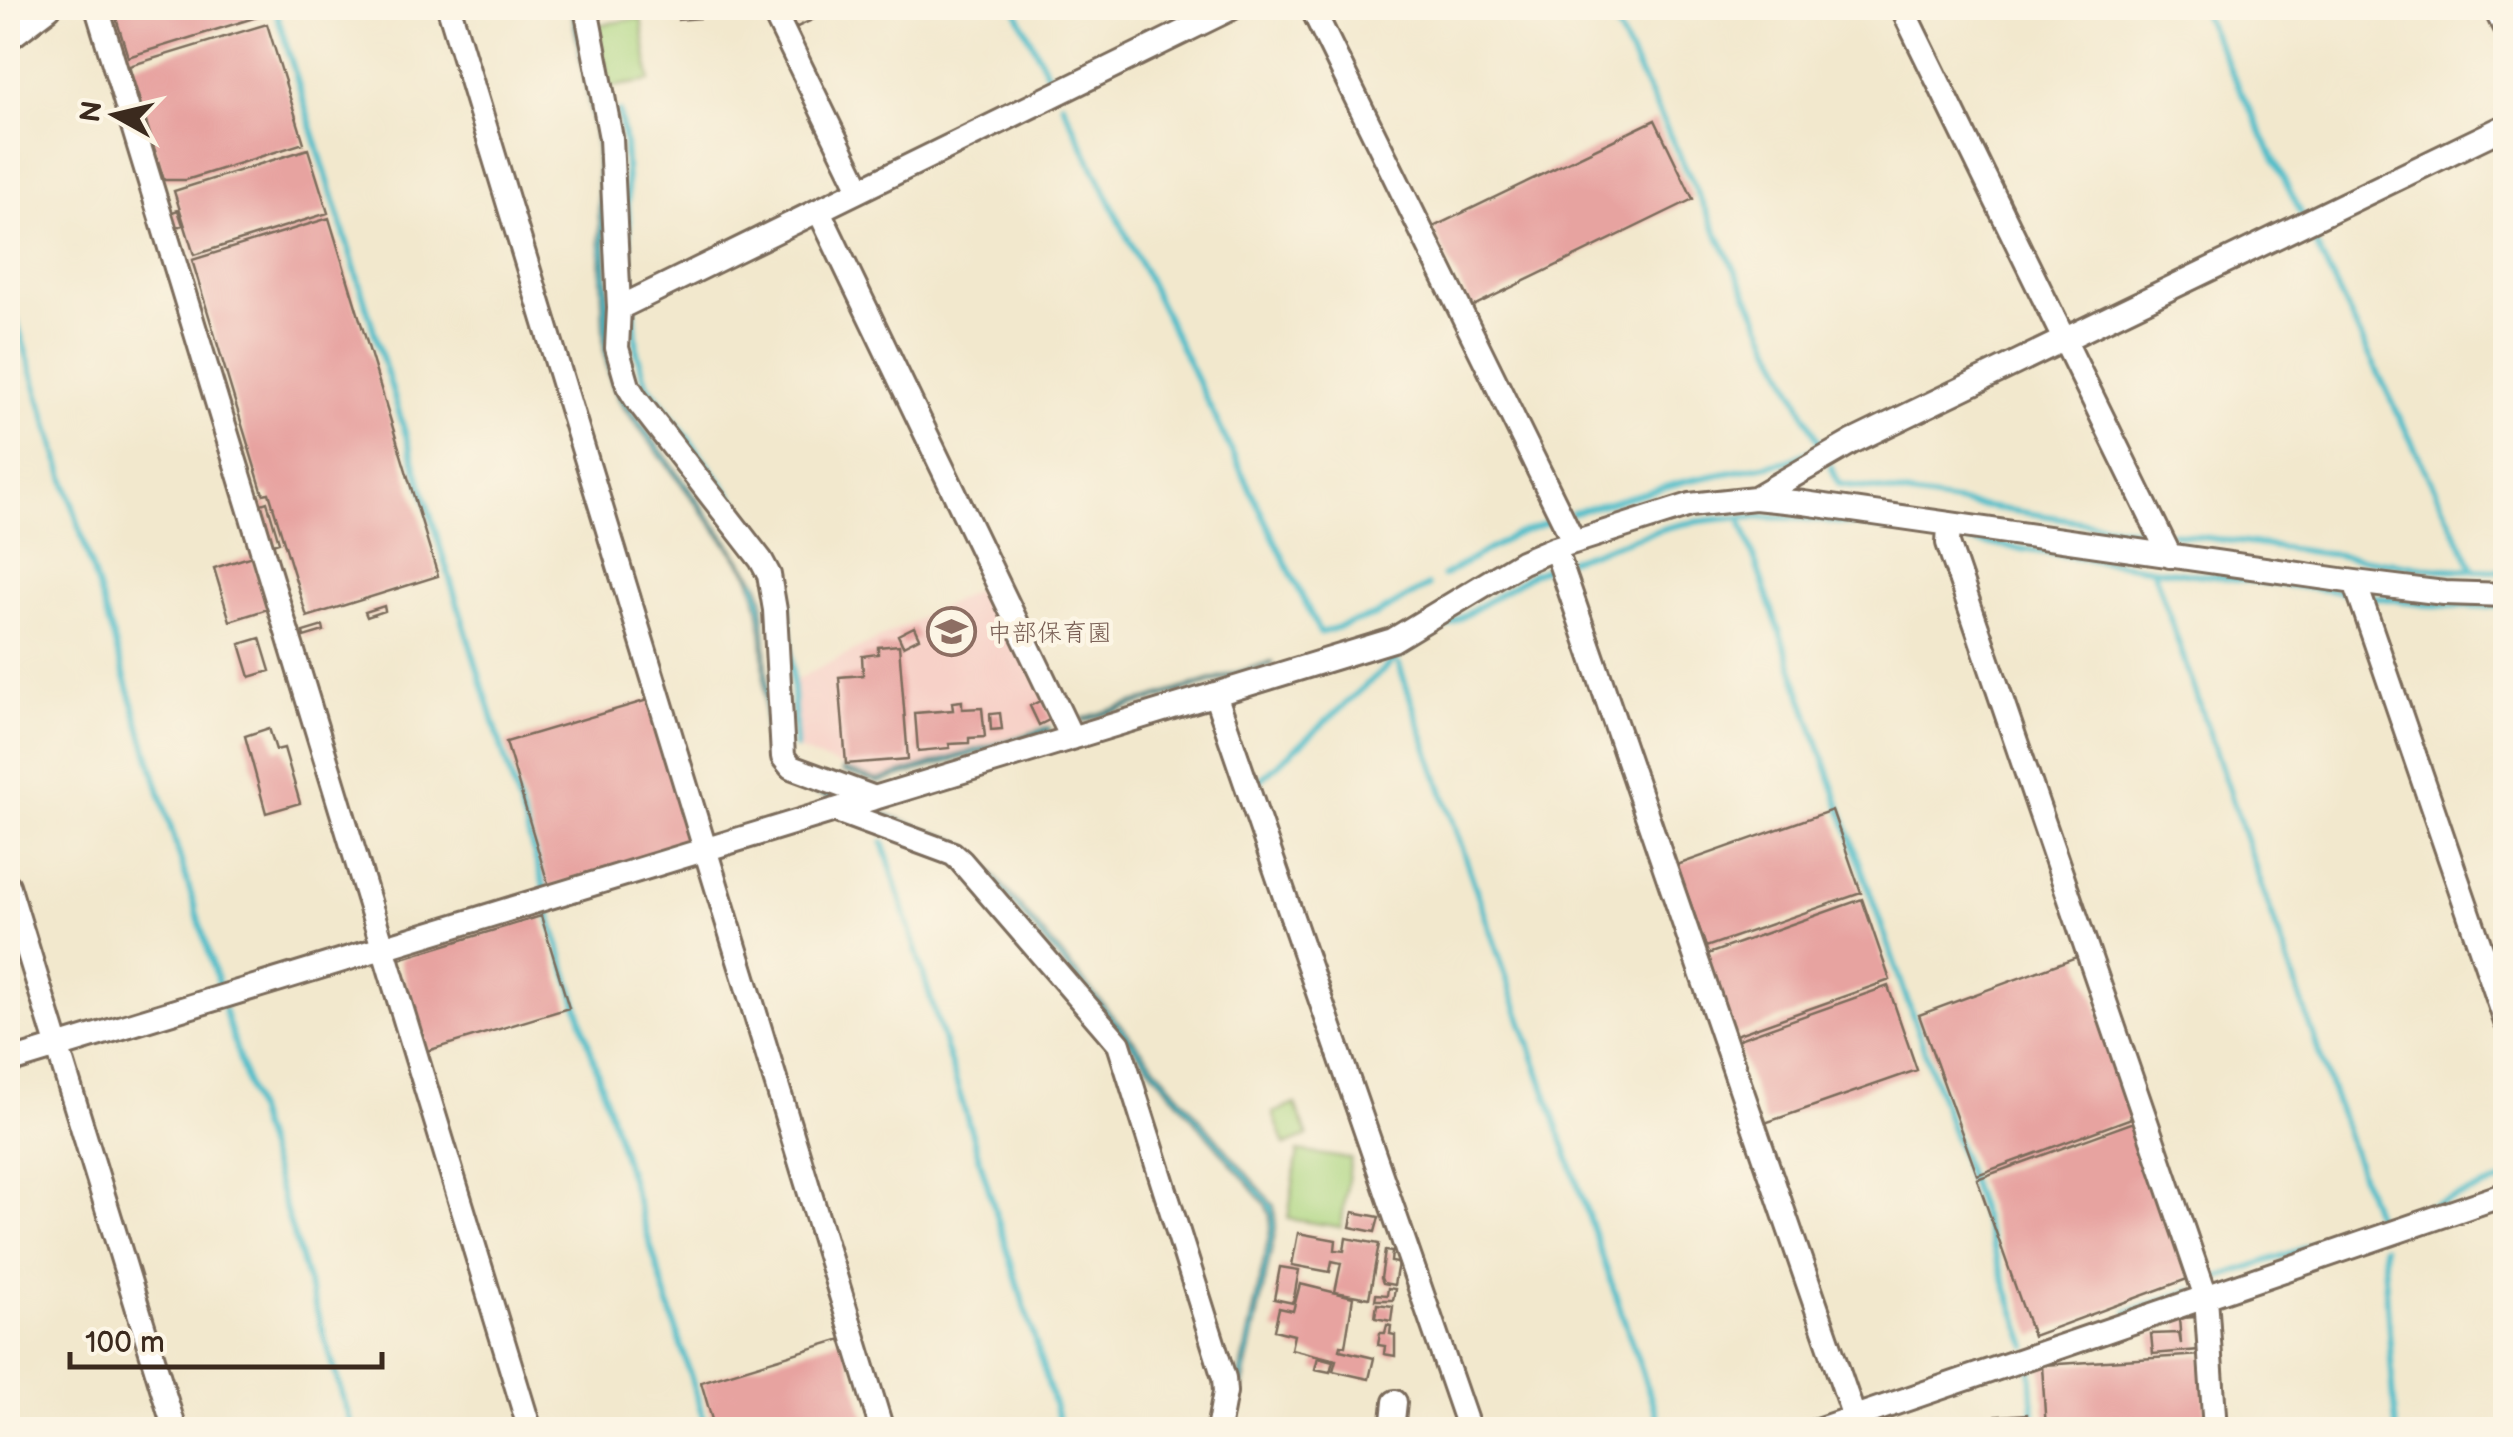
<svg xmlns="http://www.w3.org/2000/svg" width="2513" height="1437" font-family="'Balsamiq Sans','Klee One',sans-serif">
  <rect width="100%" height="100%" fill="#fcf5e5"/>
  <filter id="ink" filterUnits="userSpaceOnUse"><feTurbulence type="fractalNoise" baseFrequency=".01" numOctaves="2"/><feDisplacementMap in="SourceGraphic" scale="20" xChannelSelector="R" yChannelSelector="G"/><feConvolveMatrix kernelMatrix="1 2 1 2 8 2 1 2 1" color-interpolation-filters="sRGB"/></filter>
  <filter id="wash" filterUnits="userSpaceOnUse"><feTurbulence type="fractalNoise" baseFrequency=".0048" numOctaves="4" result="noise"/><feDisplacementMap in="SourceGraphic" scale="40" xChannelSelector="R" yChannelSelector="G"/><feGaussianBlur stdDeviation="2.25" result="paint"/><feColorMatrix in="noise" values="0 0 0 0 0 0 0 0 0 0 0 0 0 0 0 0 0 1.4 0 .05"/><feComposite in="paint" operator="in"/></filter>
  <g filter="url(#wash)">
    <rect width="100%" height="100%" fill="#f2e8cd"/>
    <!-- built -->
    <path fill="#f7d1c8" d="M990 583 1055 722 878 780 797 750 794 681Z"/>
    <!-- green -->
    <path fill="#acd580" stroke="#74804f" stroke-width="2.5" d="M641 18 650 81 610 87 597 25Z
      M1295 1104 1308 1136 1285 1145 1273 1113Z
      M1298 1151 1351 1159 1341 1227 1288 1219Z"/>
    <!-- water -->
    <path fill="#4fbdc9" stroke="#457474" stroke-width="2.5" d="M571 8H576L601 140 612 371 627 403 758 583 763 597 772 765 783 776 960 841 972 849 1274 1206 1276 1228 1234 1429H1229L1270 1230V1216L1265 1204 970 854 777 778 769 772 765 758C763 706 769 619 748 573L624 408C612 390 608 372 604 351L596 141Z
      M1272 661 1273 664 1084 721 1083 718Z
      M1049 727 1050 731 879 783 842 772 843 769 878 780Z"/>
    <g fill="none" stroke-linecap="round" stroke-linejoin="round">
      <!-- stream -->
      <path stroke="#4fbdc9" stroke-width="6" d="M275 8 545 889
        M1015 8 1053 85
        M1608 8 1822 449
        M2200 8 2302 215
        M1062 103 1320 633 1376 615 1428 586
        M619 112 625 143 632 295
        M2309 231 2474 570
        M8 293 219 986
        M634 309 637 352 646 382 771 549 784 577 788 596 796 747
        M1831 466 1839 484 2144 531
        M1572 513 1686 481 1788 461 1821 446
        M1742 523 2027 1346
        M2172 533 2439 569 2506 571
        M1956 539 2153 569 2351 593
        M1569 560C1610 548 1653 528 1695 522 1777 509 1860 525 1941 537
        M2153 569 2378 1224
        M1443 576 1514 535 1552 521
        M2369 596 2427 605 2506 607
        M1399 665 1662 1430
        M1259 781 1400 655 1534 573 1552 566
        M883 842 1062 1430
        M548 910 707 1430
        M224 1009 353 1430
        M2383 1247 2396 1430
        M2214 1279 2506 1180
        M2127 1312 2191 1290
        M2031 1367 2035 1430
        M1783 1430 1838 1411"/>
    </g>
    <g id="blocks">
      <!-- building -->
      <path fill="#e7a3a0" d="M113 8H265L267 14 128 57Z
        M600 8H643V16L635 17V13L600 16Z
        M677 8H699L700 18 678 20Z
        M783 8H837L793 29Z
        M267 24 304 143 186 180H164L129 66Z
        M1655 120 1693 199 1471 307 1433 227Z
        M308 149 328 213 194 255 174 191Z
        M178 210 183 225 174 228 169 213Z
        M329 218 438 576 307 617 269 493 263 494 192 260Z
        M267 502 279 542 273 544 261 504Z
        M252 556 268 609 230 621 214 568Z
        M384 606 385 611 367 617 365 612Z
        M323 626 324 631 304 637 303 632Z
        M914 627 919 638 903 646 898 635Z
        M260 638 270 671 250 677 240 644Z
        M899 645 908 759 846 764 839 677 863 675 862 656 878 654V647Z
        M651 699 694 843 549 887 506 742Z
        M1042 700 1051 719 1039 725 1030 706Z
        M962 701V709L982 708 985 737 969 738V743L949 744 950 748 918 751 915 713 953 710 952 702Z
        M1000 713 1002 729 991 730 990 714Z
        M269 728 276 750 284 748 300 803 266 813 245 736Z
        M1832 810 1861 893 1706 947 1677 865Z
        M1862 899 1890 980 1733 1036 1705 955Z
        M541 916 569 1008 427 1051 399 959Z
        M2079 956 2137 1116 1977 1175 1919 1015Z
        M1888 986 1917 1070 1765 1123 1736 1040Z
        M2134 1122 2190 1278 2033 1336 1977 1179Z
        M1353 1212 1379 1217 1375 1232 1350 1227Z
        M1298 1233 1336 1240 1335 1250 1344 1251 1346 1238 1379 1244 1369 1298 1335 1292 1341 1263 1332 1261 1330 1272 1292 1265Z
        M1385 1251 1392 1252 1391 1262 1398 1263 1394 1285 1383 1283 1381 1278Z
        M1280 1267 1299 1270 1293 1303 1274 1299Z
        M1300 1284 1353 1297 1345 1346 1341 1345 1340 1350 1374 1358 1369 1379 1333 1371 1336 1360 1291 1349 1294 1335 1274 1330 1279 1308 1293 1311Z
        M1388 1288 1395 1289 1393 1300H1375L1376 1294 1387 1295Z
        M1377 1304 1393 1306 1391 1321 1375 1318Z
        M2197 1317 2199 1350 2153 1354 2151 1334 2179 1333 2181 1344 2179 1318Z
        M1387 1325 1391 1326 1390 1334 1395 1335V1356L1384 1354 1385 1346 1378 1345 1380 1333H1385Z
        M842 1339 869 1430H715L701 1382Z
        M2202 1355 2207 1430H2046L2042 1365Z
        M1318 1357 1333 1361 1330 1372 1315 1369Z
        M2027 1414 2028 1430H1866V1425Z"/>
    </g>
  </g>
  <g filter="url(#ink)">
    <use href="#blocks" fill-opacity="0" stroke="#7b6c5b" stroke-width="2.5"/>
    <g fill="none" stroke-linecap="round" stroke-linejoin="round">
      <defs>
        <path id="minor" d="M97 8 530 1430
          M449 8 882 1430
          M586 8 611 138 619 308 617 348 628 386 636 399 761 560 769 575 775 610 783 757 791 767 875 798
          M772 8 860 189
          M1312 8 1574 542
          M1902 8 2170 556
          M2495 8 2506 30
          M8 39 49 8
          M819 211 1072 738
          M619 308 1232 8
          M1755 498 1852 442 2506 126
          M1949 525 1948 543 2206 1297 2215 1430
          M1555 548 1854 1417V1430
          M2355 582 2506 1022
          M1215 694 1469 1430
          M834 810 953 854 961 861 1119 1044 1224 1378 1225 1392 1218 1430
          M8 885 175 1430
          M8 1062 1393 640 1522 562 1555 548 1690 505 1755 498 1804 503 2355 582 2444 593 2506 595
          M1392 1430 1395 1402
          M1817 1430 2506 1194"/>
      </defs>
      <!-- minor casing -->
      <use href="#minor" stroke="#7b6c5b" stroke-width="28"/>
      <!-- minor -->
      <use href="#minor" stroke="#fff" stroke-width="22"/>
    </g>
  </g>
  <!-- icons -->
  <defs>
    <symbol id="school-ring" viewBox="-11 -11 22 22"><circle r="9.5" fill="#fcf5e5" stroke="#8d6e63" stroke-width="1.5"/><path d="M0-5L7-2L0 1L-7-2ZM-4 1L0 2.5L4 1V4Q0 6-4 4Z" fill="#8d6e63"/></symbol>
  </defs>
  <g fill-rule="evenodd">
    <use href="#school-ring" x="924" y="604" width="55" height="55"/>
  </g>
  <g text-anchor="middle" stroke-width="9" stroke-linejoin="round" paint-order="stroke">
    <!-- education labels -->
    <g font-size="25" fill="#785e54" stroke="#fcf5e5" text-anchor="start">
      <text x="987" y="641">中部保育園</text>
    </g>
  </g>
  <!-- margin -->
  <rect width="2513" height="1437" fill="none" stroke="#fcf5e5" stroke-width="40"/>
  <!-- north arrow -->
  <g transform="translate(115 115) rotate(278)" stroke="#fcf5e5" stroke-width="8" paint-order="stroke">
  <path d="M0-8L18 38L0 25L-18 38Z" fill="#3b2a1e"/>
  <text y="-15" font-size="28" font-weight="bold" text-anchor="middle" fill="#3b2a1e">N</text>
  </g>
  <!-- scale -->
  <path d="M70 1352v15h312v-15" fill="none" stroke="#3b2a1e" stroke-width="5"/>
  <text x="85" y="1352" font-size="30" fill="#3b2a1e" stroke="#fcf5e5" stroke-width="8" paint-order="stroke">100 m</text>
</svg>
